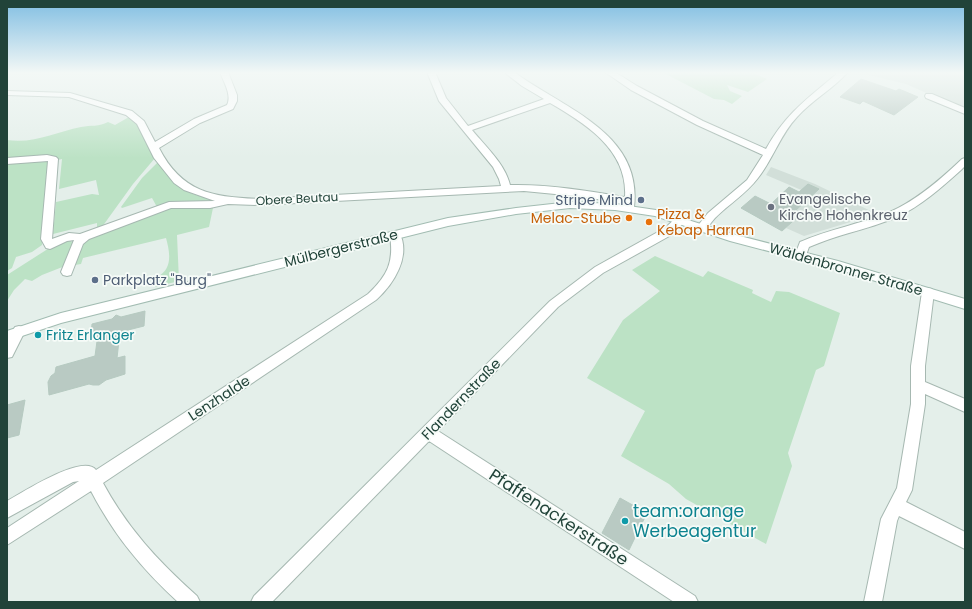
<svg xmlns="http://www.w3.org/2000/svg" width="972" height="609" font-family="Poppins,sans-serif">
  <rect width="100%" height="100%" fill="#e4efea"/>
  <!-- built -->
  <path fill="#d2dfd9" d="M856 72H965V110L906 84Z
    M771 167 815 184 877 214 804 236 786 228 801 214 795 211 810 198 803 195 806 192 766 175Z"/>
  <!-- green -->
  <path fill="#bce2c5" d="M662 72H751L767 79 748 92 727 85 730 91 742 96 732 104 724 100 714 99Z
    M129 117 138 125 155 158 133 184 102 227H97V223L53 234 56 202 92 194 99 195 96 180 59 189 62 159 50 162 42 245 32 252 16 257 12 268 7 271V140C34 144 56 132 81 127 91 125 99 127 108 122L115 125Z
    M158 162 183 189 193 194 212 200 213 208 209 227 177 235 179 281 155 287 157 277C173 269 170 253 166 238L83 258 81 264 75 265 80 247 85 240 157 207 152 198 122 208 121 207 142 178Z
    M68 241H71L73 244 65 266 42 275 32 281 25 279 14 290 7 301V275L54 245Z
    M655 256 703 277 708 271 753 290 752 293 771 302 776 291 789 292 840 313 824 366 816 370 788 453 792 466 766 544 686 499 669 484 621 456 645 411 587 378 623 320 660 291 632 270Z"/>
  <!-- building -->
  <path fill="#b9cac3" stroke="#b6cac1" d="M861 79 896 91 899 89 918 97 894 115 863 101 860 104 840 97Z
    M808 184 819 189 795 211 801 214 782 231 741 208 755 196 771 204 789 187 799 192Z
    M145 311 144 326 120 332 117 358 125 356V374L106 380 99 385H93L89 384 49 395 48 382 51 376 55 373 56 367 95 356 98 334 91 336 92 324 112 319 116 315 121 317Z
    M25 400 19 435 7 438V405Z
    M620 498 647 513 629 550 602 533Z"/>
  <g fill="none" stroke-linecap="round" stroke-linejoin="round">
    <defs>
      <path id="street" d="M220 72H228L237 95V101L233 109 200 123 159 148C182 193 213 197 260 199L501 186 499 179 493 167 439 101 427 72H435L446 98 468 126 544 99 522 86 504 72H514C563 108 643 133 634 207L629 210 625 209 624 204 586 197 524 191 260 205 228 204 210 208H171L89 239 83 244 71 275 67 276 63 275 61 272 74 240 67 241 50 249 46 248 41 239 48 161 7 164V158L47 155 56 157 58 159 52 239 69 233 80 234 169 202 215 201 184 190 174 183 154 158 137 124 126 115 69 97 7 95V91L70 93 132 111 144 121 155 142 194 119 227 105C232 95 224 83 220 72ZM550 103C586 124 628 150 625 197 588 191 548 184 510 185 505 164 486 147 472 130Z
        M605 72H615L637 86 703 121 766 149C786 113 808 98 839 72H848C833 89 812 100 797 117 780 135 773 159 758 178 746 194 729 204 715 218 710 223 706 233 697 231L696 228 708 213 747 180 763 155 697 125 631 90Z
        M926 94H932L965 108V114L926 98 925 96Z
        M965 158V166L961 170C942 187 921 206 897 217 872 228 844 233 819 243L809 247 805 258H797L795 255 800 242C829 229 861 224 890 212 917 200 941 179 962 159Z
        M680 217 684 218 685 221 673 234 603 273 558 307 438 431 695 596 698 602H674L429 441 272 602H251L254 596 550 301 595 267 665 228 676 218Z
        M395 231 399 232C412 256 393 285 376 300L103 483C128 529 158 561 197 596L200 602H178C141 568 114 535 91 491L7 545V528L79 481 73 482 7 518V501C22 493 83 453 96 470L368 294C388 275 394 262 390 235L391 232Z
        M928 288 932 289 934 292 925 366V382L965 399V412L925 394V404L912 490 906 502 965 532V549L899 516 897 521 882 602H864L881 519 897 488 911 404V366L922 292 924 289Z
        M19 326 23 327 25 331 12 357 7 358V341L15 327Z"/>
      <path id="secondary" d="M570 202 615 204 656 210 736 235 838 261 965 299V309L837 269 730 241 655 216 615 210 570 208 516 214 448 226 61 323 7 341V331L61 313 448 218 516 208Z"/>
    </defs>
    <!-- street casing -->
    <use href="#street" stroke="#a6b8b1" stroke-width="2"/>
    <!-- secondary casing -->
    <use href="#secondary" stroke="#a2bcb2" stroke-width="2"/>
    <!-- street -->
    <use href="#street" fill="#fff" fill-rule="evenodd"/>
    <!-- secondary -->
    <use href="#secondary" fill="#fff" fill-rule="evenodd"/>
  </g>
  <!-- sky -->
  <linearGradient id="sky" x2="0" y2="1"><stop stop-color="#81bee2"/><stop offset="0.46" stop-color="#f3f8f6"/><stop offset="1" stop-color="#f3f8f6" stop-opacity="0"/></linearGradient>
  <rect width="972" height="158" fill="url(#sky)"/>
  <!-- markers -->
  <g fill="#5c6f8a" stroke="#f6fbf8" stroke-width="1.5">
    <circle cx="641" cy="200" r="4"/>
    <circle cx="95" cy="280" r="4"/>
  </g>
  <circle fill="#6b7280" stroke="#f6fbf8" stroke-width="1.5" cx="771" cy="207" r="4"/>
  <g fill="#e8710a" stroke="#f6fbf8" stroke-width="1.5">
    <circle cx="629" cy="218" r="4"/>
    <circle cx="649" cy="222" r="4"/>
  </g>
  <g fill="#0f9aa8" stroke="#f6fbf8" stroke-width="1.5">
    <circle cx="38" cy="335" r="4"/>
    <circle cx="625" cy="521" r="4"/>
  </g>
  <g text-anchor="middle" stroke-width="3.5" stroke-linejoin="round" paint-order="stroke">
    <!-- far-street labels -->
    <g font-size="12" fill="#214339" stroke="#f6fbf8">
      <text transform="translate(297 199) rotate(-3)" y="4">Obere Beutau</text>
    </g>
    <!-- worship labels -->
    <g font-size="14" fill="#5b616d" stroke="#f6fbf8" text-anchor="start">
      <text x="779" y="204">Evangelische<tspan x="779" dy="16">Kirche Hohenkreuz</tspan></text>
    </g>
    <!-- service labels -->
    <g font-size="14" fill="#4e5e75" stroke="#f6fbf8" text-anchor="end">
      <text x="633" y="205">Stripe Mind</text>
      <text x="103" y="285" text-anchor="start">Parkplatz "Burg"</text>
    </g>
    <!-- food labels -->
    <g font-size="14" fill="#c56008" stroke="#f6fbf8" text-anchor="start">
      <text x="657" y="219">Pizza &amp;<tspan x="657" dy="16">Kebap Harran</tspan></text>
      <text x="621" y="223" text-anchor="end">Melac-Stube</text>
    </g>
    <!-- street labels -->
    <g font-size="14" fill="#214339" stroke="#f6fbf8">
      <text transform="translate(341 248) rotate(-14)" y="5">Mülbergerstraße</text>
      <text transform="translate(846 269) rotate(16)" y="5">Wäldenbronner Straße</text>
      <text transform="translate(219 398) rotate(-33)" y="5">Lenzhalde</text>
      <text transform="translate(461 399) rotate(-46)" y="5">Flandernstraße</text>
    </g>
    <!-- culture labels -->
    <g font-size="14" fill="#0d838f" stroke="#f6fbf8" text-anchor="start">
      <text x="46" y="340">Fritz Erlanger</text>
    </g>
    <!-- near-culture labels -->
    <g font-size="17" fill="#0d838f" stroke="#f6fbf8" text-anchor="start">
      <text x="633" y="517">team:orange<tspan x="633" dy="20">Werbeagentur</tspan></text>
    </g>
    <!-- near-street labels -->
    <g font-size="17" fill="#214339" stroke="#f6fbf8">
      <text transform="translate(559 517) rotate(33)" y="6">Pfaffenackerstraße</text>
    </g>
  </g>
  <!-- border -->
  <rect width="972" height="609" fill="none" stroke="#214339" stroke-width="16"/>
</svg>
